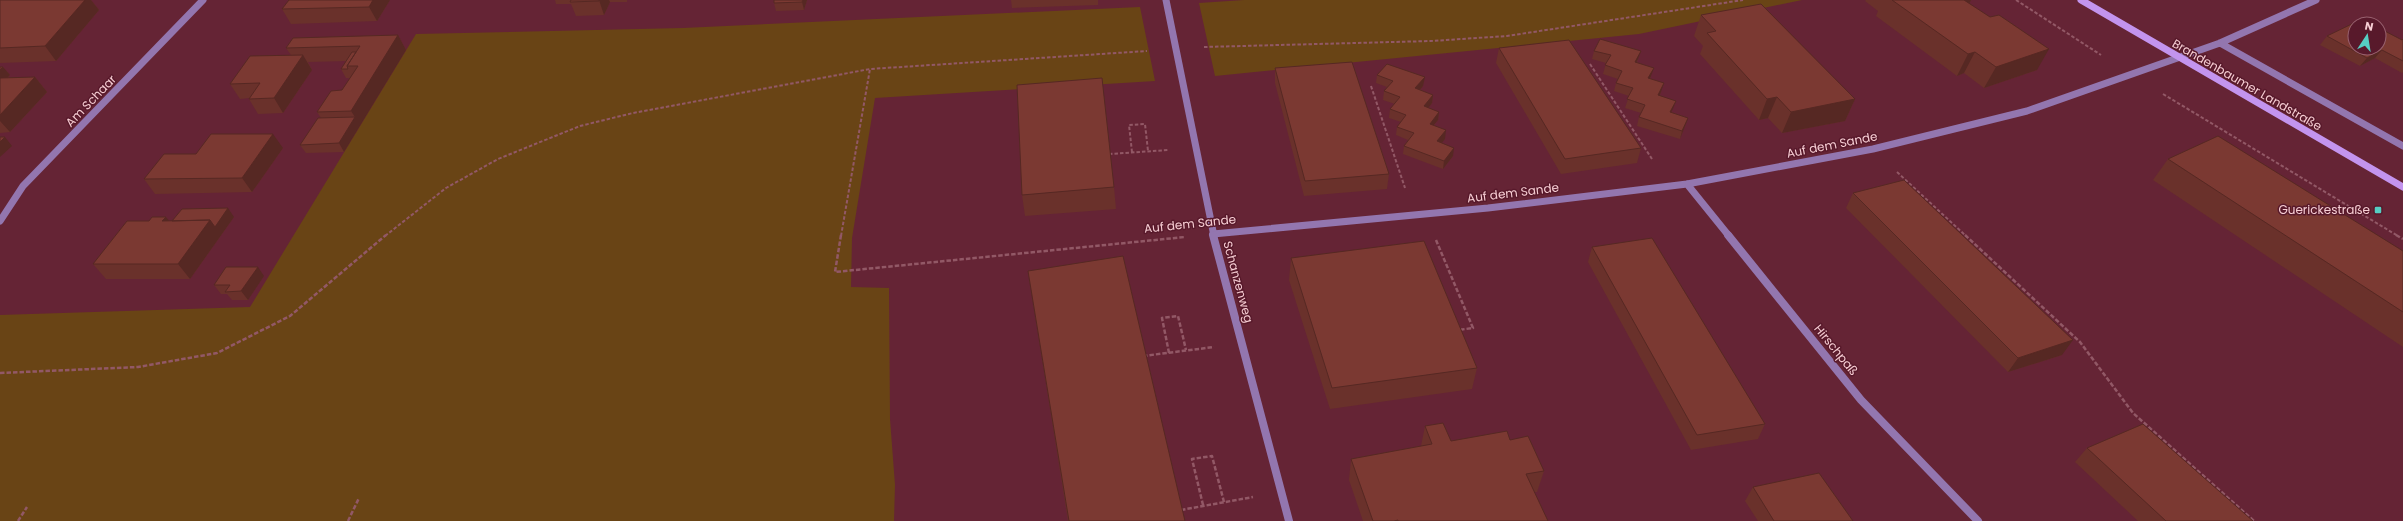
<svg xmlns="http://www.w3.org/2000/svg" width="2403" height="521" font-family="Poppins,sans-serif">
  <rect width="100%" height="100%" fill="#652435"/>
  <!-- green -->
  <path fill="#694415" d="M1244 0H1802L1639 34 1215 76 1199 3Z
    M1140 7 1155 81 875 98 852 238 851 287 889 288 890 419 895 485 894 521H0V315L250 307 416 34 683 28Z"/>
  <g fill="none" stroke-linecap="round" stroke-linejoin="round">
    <!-- path-far1 -->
    <path stroke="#925866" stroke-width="2" stroke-dasharray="3.5 2" stroke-linecap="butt" d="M2016 0 2101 55
      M1204 47 1431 41 1507 36 1743 0
      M1590 64 1652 159
      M1371 86 1405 188
      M2163 94 2398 236
      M1132 152 1129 125 1145 124 1148 151
      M1109 154 1168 150
      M1897 172 1966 236
      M385 236 446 188 498 159 580 126 633 113 870 69 1147 51
      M841 236 870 69"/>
    <!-- path -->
    <path stroke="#925866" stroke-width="2.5" stroke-dasharray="4.5 2" stroke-linecap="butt" d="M841 235 835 272 1185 237
      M1965 235 2080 342 2133 413 2254 521
      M2396 235 2403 239
      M1436 240 1473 328 1458 330
      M1169 353 1162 318 1178 316 1186 350
      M1143 356 1214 347
      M0 373 138 367 217 353 290 316 386 235
      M1203 505 1192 459 1212 456 1224 502
      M1181 510 1253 497
      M18 521 27 507
      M348 521 359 498"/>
    <!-- minor-far1 -->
    <path stroke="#9376af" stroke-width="7" d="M1166 0 1214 236
      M2220 43 2403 146
      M1687 184 1729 236
      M0 221 23 186 203 0
      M1213 234 1488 208 1687 184 1873 149 2027 111 2220 43 2316 0"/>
    <!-- minor -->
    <path stroke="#9376af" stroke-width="8" d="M1213 235 1289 521
      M1728 235 1861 400 1978 521"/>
    <!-- secondary -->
    <path stroke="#c394ee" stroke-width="7" d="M2081 0 2403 187"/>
  </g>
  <!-- wall -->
  <path fill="#6a312b" d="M0 0H91L99 10 56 61 0 63Z
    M390 0 377 21 291 24 282 9Z
    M555 0H627V2H610L604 15 576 16 571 4H556Z
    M807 0 804 10 776 11 774 3Z
    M1011 0H1098V5L1012 8Z
    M1866 0H1971L1969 3 2037 70 1984 88 1964 73 1957 76 1876 16 1878 11 1865 1Z
    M1701 15 1855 99 1845 121 1782 133 1768 118 1759 120 1700 54 1703 46 1694 36Z
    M398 35 406 50 344 152 306 153 300 145 321 118 317 112 342 90 350 78H346L341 69 347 61 308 62 312 70 283 113 258 114 249 99V98L240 99 230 84 291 55 286 48Z
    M2327 36 2402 40 2403 39V72L2402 73 2375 58 2360 66 2320 45Z
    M1499 48 1641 148 1637 163 1561 174 1496 63Z
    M1594 51H1641L1638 59 1637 62 1651 76 1650 79 1661 92 1659 96 1676 101 1671 112 1688 118 1680 139 1637 126 1639 117 1641 113 1625 108 1629 96 1614 91 1616 83 1618 79 1603 74 1606 63 1592 59Z
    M0 67H3L10 75 8 78 35 77 47 92 10 132 0 133Z
    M1275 68 1389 174 1387 189 1304 196 1275 83Z
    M1377 75 1423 86 1420 90 1433 95 1432 103 1428 108 1439 112 1438 120 1434 125 1445 139 1441 143 1453 156 1443 169 1403 154 1404 146 1408 140 1396 135 1397 127 1401 122 1389 118 1390 109 1395 104 1383 100 1384 91 1387 87 1376 83Z
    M283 148 252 192 155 194 144 179 196 154Z
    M2168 159 2403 251V347L2153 180Z
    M1114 187 1116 209 1025 216 1022 195Z
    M1853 193 2062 355 2008 372 1846 208Z
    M166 217 169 221 234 217 190 279H106L93 264 149 221Z
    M1592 247 1765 424 1758 439 1691 450 1588 262Z
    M1291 258 1477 368 1472 389 1330 409 1289 280Z
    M1028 271 1185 521H1068Z
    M264 276 248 300H232L227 294H221L214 285Z
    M1425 426 1451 441 1510 440 1544 471 1537 492H1534L1548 521H1363L1349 480 1351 459 1421 446Z
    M2087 448 2253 521H2138L2075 462Z
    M1753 487 1853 521H1758L1745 501Z"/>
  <!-- shaded-wall -->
  <path fill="#562823" d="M85 0H91L99 10 56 61 45 46Z
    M373 0H390L377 21 369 7Z
    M599 0H609L610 2 604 15Z
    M803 0H807L804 10 802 2Z
    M1963 0H1971L1962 18Z
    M398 35 406 50 344 152 339 143 355 117 351 111Z
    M2049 49 2037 70 1984 88 1996 67Z
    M2382 50 2375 58 2360 66 2367 58Z
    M1641 51 1638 59 1632 70 1635 62Z
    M1975 52 1964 73 1957 76 1968 54Z
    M303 55 312 70 283 113 274 98Z
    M3 67 10 75 0 86V70Z
    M1654 68 1651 76 1646 87 1648 78Z
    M35 77 47 92 10 132 0 121V115Z
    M1425 77 1423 86 1414 97 1415 88Z
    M1664 83 1661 92 1655 104 1658 95Z
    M1433 95 1432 103 1423 115 1424 106Z
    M1777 97 1768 118 1759 120 1767 99Z
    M1855 99 1845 121 1782 133 1791 112Z
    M1676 101 1673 109 1667 120 1670 112Z
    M1439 112 1438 120 1428 132 1430 124Z
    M1688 118 1685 126 1680 139 1682 131Z
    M1446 130 1445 139 1436 150 1437 141Z
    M273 134 283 148 252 192 242 178Z
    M5 137 12 146 0 157V142Z
    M1454 148 1453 156 1443 169 1444 161Z
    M228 208 234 217 190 279 178 264 210 220Z
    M166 217 174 227 162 221Z
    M258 267 264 276 248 300 241 291Z
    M2073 340 2062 355 2008 372 2018 358Z"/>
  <!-- building -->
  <path fill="#7b3932" stroke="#562823" d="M0 0H85L45 46 0 48Z
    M289 0H373L369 7 282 9Z
    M571 0H599V1L570 2Z
    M774 0H803L802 2 774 3Z
    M1892 0H1964L1990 17 1999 15 2049 49 1996 67 1975 52 1968 54Z
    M1761 4 1855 99 1791 112 1777 97 1767 99 1707 33 1716 31 1701 15Z
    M2362 19 2371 24H2355V48H2379V28L2402 40 2403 39V61L2382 50 2367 58 2327 36Z
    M398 35 351 111 317 112 331 91 342 90 358 66H347L360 46 286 48 293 38Z
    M1600 39 1641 51 1635 62 1654 68 1648 78 1664 83 1658 95 1676 101 1670 112 1688 118 1682 131 1639 117 1645 105 1627 99 1633 88 1616 83 1622 71 1605 65 1611 55 1594 51Z
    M1569 40 1641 148 1565 159 1499 48Z
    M352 52H356L347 66 348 69H341Z
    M303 55 274 98 249 99 260 83 230 84 250 56Z
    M1352 62 1389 174 1305 181 1275 68Z
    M1387 64 1425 77 1415 88 1433 95 1424 106 1439 112 1430 124 1446 130 1437 141 1454 148 1444 161 1404 146 1414 133 1397 127 1406 115 1390 109 1400 97 1384 91 1393 81 1377 75Z
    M0 67H3L0 70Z
    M35 77 0 115V78Z
    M1102 78 1114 187 1022 195 1017 85Z
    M355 117 339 143 300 145 318 118Z
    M211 134H273L242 178 144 179 164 154H196Z
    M2218 136 2403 251V312L2168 159Z
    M0 137H5L0 142Z
    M1904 180 2073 340 2018 358 1853 193Z
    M228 208 215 227 210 220 172 221 182 209Z
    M152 217H166L162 221 210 220 178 264H93L127 221H149Z
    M1652 238 1765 424 1697 435 1592 247Z
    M1424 241 1477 368 1332 388 1291 258Z
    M1123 256 1185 521H1069L1028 271Z
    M226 267H258L241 291 225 292 230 285H214Z
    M1443 423 1451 441 1507 431 1510 440 1528 436 1544 471 1526 474 1548 521H1398V520L1394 521H1373L1351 459 1432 444 1425 426Z
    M2143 424 2253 521H2166L2087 448Z
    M1819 473 1853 521H1774L1753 487Z"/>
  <!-- markers -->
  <rect fill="#56cec3" stroke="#58192b" stroke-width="1.5" x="2374" y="206" width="8" height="8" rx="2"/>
  <g text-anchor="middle" stroke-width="3" stroke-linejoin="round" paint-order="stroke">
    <!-- street labels -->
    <g font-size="12" fill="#f7ced4" stroke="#58192b">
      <text transform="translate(2247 85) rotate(30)" y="4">Brandenbaumer Landstraße</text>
      <text transform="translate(91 101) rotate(-46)" y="4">Am Schaar</text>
      <text transform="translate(1832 145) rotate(-11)" y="4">Auf dem Sande</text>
      <text transform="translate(1513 193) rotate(-7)" y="4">Auf dem Sande</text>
      <text transform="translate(1190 224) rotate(-6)" y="4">Auf dem Sande</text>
      <text transform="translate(1238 282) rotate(75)" y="4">Schanzenweg</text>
      <text transform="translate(1836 350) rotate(51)" y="4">Hirschpaß</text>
    </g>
    <!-- poi labels -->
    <g font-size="12" fill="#f7ced4" stroke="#58192b" text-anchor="end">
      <text x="2370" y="214">Guerickestraße</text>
    </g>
  </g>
  <!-- north arrow -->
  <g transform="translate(2367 36) rotate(12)"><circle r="19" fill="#58192b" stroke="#98616f"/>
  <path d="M0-3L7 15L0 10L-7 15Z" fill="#56cec3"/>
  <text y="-6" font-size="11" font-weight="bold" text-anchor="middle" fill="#f7ced4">N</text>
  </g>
</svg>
